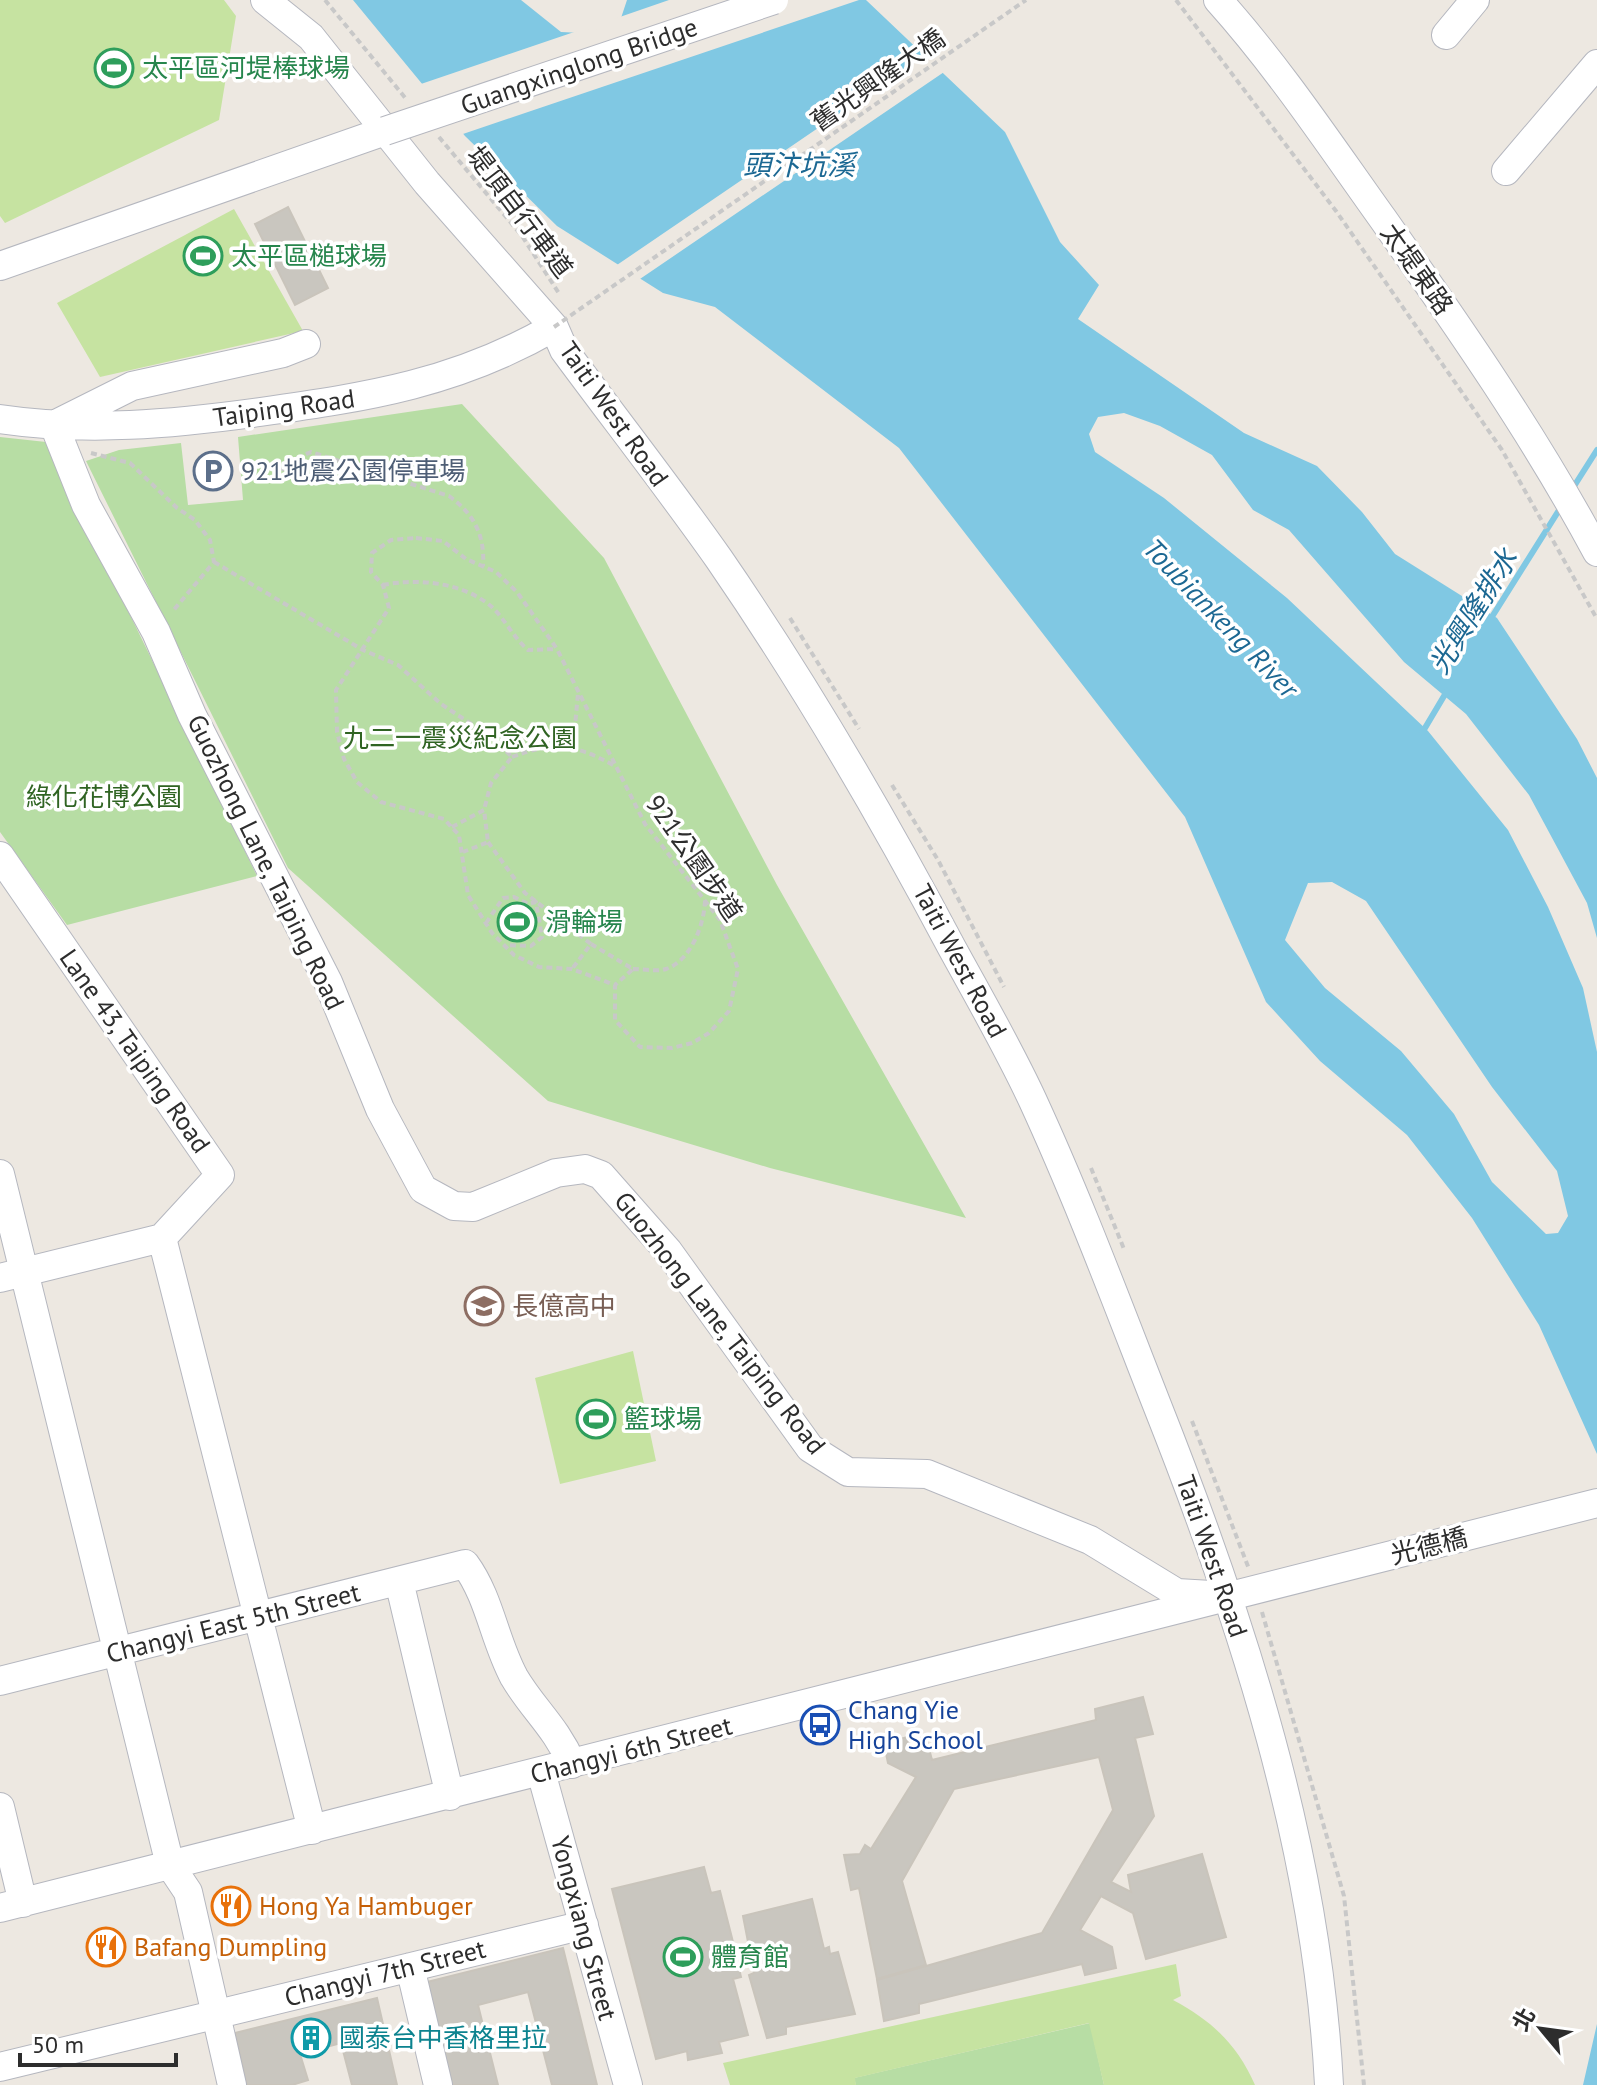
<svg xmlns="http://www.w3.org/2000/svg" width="1597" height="2085" font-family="'PT Sans','Noto Sans TC',sans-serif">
  <rect width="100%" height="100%" fill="#ede8e1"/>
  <!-- green -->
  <path fill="#b7dda4" d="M462 404 604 558 777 885 966 1218 770 1168 548 1101 288 868 86 461 119 450 181 443 188 505 243 500 238 437Z
    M0 437 46 442 257 876 67 925 0 832Z
    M1090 2023 1104 2085H856L854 2078Z"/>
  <!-- pitch -->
  <path fill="#c6e3a1" d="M0 0H224L236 16 219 120 5 223 0 216Z
    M234 209 303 331 100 377 57 303Z
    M510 905C523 905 534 919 534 932L519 941 500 920 504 909Z
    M633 1351 656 1461 560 1484 535 1378Z
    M1176 1964 1181 1996 1173 2000C1212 2021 1237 2044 1255 2085H1104L1089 2023 855 2078 856 2085H730L723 2063Z"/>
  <!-- water -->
  <path fill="#80c8e3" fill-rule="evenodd" d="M353 0H521L561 32 604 34 621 18 627 0H866L1005 132 1060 242 1099 285 1078 319 1244 433 1317 466 1362 512 1395 554 1497 618 1577 739 1597 778V938L1587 903 1529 795 1466 714 1404 662 1289 530 1253 510 1212 455 1160 426 1124 413 1098 417 1089 434 1095 452 1164 498 1287 598 1428 731 1508 830 1548 907 1583 988 1597 1052V1454L1539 1325 1472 1218 1407 1135 1320 1061 1266 1002 1185 817 899 448 715 307 663 293 557 226 465 136ZM1332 882 1366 901 1492 1087 1557 1171 1568 1216 1558 1233 1546 1234 1492 1182 1454 1114 1401 1051 1325 988 1285 940 1308 883Z
    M1597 2024V2085H1583Z"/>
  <!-- pier -->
  <path fill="#ede8e1" d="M669 0H859L460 135 418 85 583 29 602 30 614 19Z
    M928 53 947 70 637 281 614 267Z"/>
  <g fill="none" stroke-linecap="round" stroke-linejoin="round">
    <!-- stream -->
    <path stroke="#80c8e3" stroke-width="6" d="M1571 491 1597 450
      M1490 620 1561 507
      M1422 733 1447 691"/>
  </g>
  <!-- building -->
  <path fill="#c9c6bf" stroke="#c9c4bb" stroke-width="2" d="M288 207 328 288 295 305 255 224Z
    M1143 1697 1153 1734 1135 1738 1154 1816 1111 1882 1131 1892 1128 1875 1202 1854 1226 1937 1146 1959 1133 1913 1101 1896 1080 1930 1112 1947 1116 1968 1085 1975 1082 1964 919 2004V2013L884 2021 877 1980 1042 1933 1113 1810 1099 1757 954 1789 902 1881 926 1965 877 1979 859 1888 851 1890 844 1855 860 1854 865 1845 871 1849 916 1777 888 1763 884 1744 917 1734 927 1741 932 1760 1096 1720 1095 1709Z
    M704 1867 711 1893 720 1891 732 1938 741 1977 733 1979 748 2035 719 2042 722 2053 688 2060 687 2051 656 2059 612 1889Z
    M812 1899 824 1949 829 1947 830 1954 838 1952 855 2014 786 2027V2034L767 2038 749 1975 754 1973 743 1916Z
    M563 1948 597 2085H552L528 1992 478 2005 498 2085H452L427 1982Z
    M377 1998 397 2085H352L341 2043 300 2054 308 2080 292 2085H247L235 2033Z"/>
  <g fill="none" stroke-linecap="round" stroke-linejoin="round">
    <defs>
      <path id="minor" d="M265 0 311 37 427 183 554 327 564 350C615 419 669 488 719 559 805 684 881 814 952 948 980 999 1009 1049 1033 1101 1079 1201 1117 1303 1157 1405 1243 1622 1317 1851 1329 2085
        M1218 0C1279 68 1330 145 1383 219 1458 326 1535 436 1597 552
        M1446 35 1475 0
        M1506 171 1597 64
        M0 266 385 131
        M306 344 283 353 132 386 54 425 86 505 156 632 192 715 328 982 380 1109 423 1189 454 1206 473 1207 556 1173 585 1169 601 1175 668 1251 810 1448 848 1472 927 1474 1090 1540 1177 1593 1228 1596
        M0 419C87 432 173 424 260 412 368 397 458 383 554 327
        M0 856 220 1175 162 1238
        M0 1174 170 1865 188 1892 232 2085
        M162 1238 312 1830
        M0 1278 162 1238
        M399 1581 450 1796
        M0 1681 465 1564C490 1598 494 1640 514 1677 532 1708 556 1727 572 1764
        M541 1772 628 2085
        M0 1807 23 1903
        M0 1908 1597 1503
        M410 1967 438 2085
        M0 2067 584 1925"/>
    </defs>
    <!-- minor casing -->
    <use href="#minor" stroke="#b5b7bf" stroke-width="30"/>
    <!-- path -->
    <path stroke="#c8c8c8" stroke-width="4" stroke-dasharray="6 4" stroke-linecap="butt" d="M325 0 407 100
      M1176 0 1336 211 1502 450 1597 619
      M439 137 522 236 560 295
      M91 453 130 463 177 508 195 520 210 540 214 562 172 612
      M275 478 290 461 311 452 449 496C474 514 485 535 483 566
      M416 538 443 541 466 559 496 572 517 592 557 649 645 824 720 920 738 969 729 1011 709 1033 692 1043 672 1048 640 1047 615 1020V985L572 969 539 967 514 955 492 933 468 895 459 835 444 819 381 802 357 782 344 759 337 732 336 690 389 608 383 585 371 572 372 553 391 540Z
      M214 562 363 650 398 665 441 704 491 737 512 757 491 783 484 810
      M383 585C417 578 463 582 492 607 504 618 513 637 528 650L557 649
      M790 618 859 729
      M562 747 575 726 578 693
      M512 757C554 741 575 744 615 766
      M892 785 938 860 1004 987
      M452 827 484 810 488 842 463 852
      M488 842 525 893 591 944 572 969
      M486 923 503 898 514 897 528 904 536 902 542 937 531 946 506 945
      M591 944 633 969 615 985
      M633 969C642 969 657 972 666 969 691 961 705 923 705 899
      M1091 1168 1124 1249
      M1192 1421 1249 1569
      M1262 1612 1344 1896 1364 2085"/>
    <!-- minor -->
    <use href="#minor" stroke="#fff" stroke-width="28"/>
    <defs>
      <path id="minor-bridge" d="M385 131 774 0"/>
    </defs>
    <!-- minor-bridge casing -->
    <use href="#minor-bridge" stroke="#b5b7bf" stroke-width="30" stroke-linecap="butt"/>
    <!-- path-bridge -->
    <path stroke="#c8c8c8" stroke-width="4" stroke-dasharray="6 4" stroke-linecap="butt" d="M554 327 1026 0"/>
    <!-- minor-bridge -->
    <use href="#minor-bridge" stroke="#fff" stroke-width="28"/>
  </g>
  <!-- icons -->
  <defs>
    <symbol id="stadium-ring" viewBox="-11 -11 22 22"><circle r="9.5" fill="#fff" stroke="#2e9e5b" stroke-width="1.5"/><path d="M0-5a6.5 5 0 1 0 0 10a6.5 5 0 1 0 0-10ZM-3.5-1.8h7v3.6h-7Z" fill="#2e9e5b"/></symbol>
    <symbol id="parking-ring" viewBox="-11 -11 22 22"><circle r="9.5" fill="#fff" stroke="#5c6f8a" stroke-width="1.5"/><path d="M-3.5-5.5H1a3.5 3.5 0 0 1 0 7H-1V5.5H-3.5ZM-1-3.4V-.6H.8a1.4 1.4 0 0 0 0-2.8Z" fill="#5c6f8a"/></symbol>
    <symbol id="school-ring" viewBox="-11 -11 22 22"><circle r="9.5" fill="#fff" stroke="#8d6e63" stroke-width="1.5"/><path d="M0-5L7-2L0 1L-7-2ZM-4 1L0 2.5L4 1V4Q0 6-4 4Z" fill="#8d6e63"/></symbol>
    <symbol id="bus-ring" viewBox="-11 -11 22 22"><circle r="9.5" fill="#fff" stroke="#1a4fb4" stroke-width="1.5"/><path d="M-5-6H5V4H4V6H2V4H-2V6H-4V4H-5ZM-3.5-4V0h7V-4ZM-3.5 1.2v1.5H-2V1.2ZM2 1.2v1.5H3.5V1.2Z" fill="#1a4fb4"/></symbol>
    <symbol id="restaurant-ring" viewBox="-11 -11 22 22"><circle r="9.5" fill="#fff" stroke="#e8710a" stroke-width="1.5"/><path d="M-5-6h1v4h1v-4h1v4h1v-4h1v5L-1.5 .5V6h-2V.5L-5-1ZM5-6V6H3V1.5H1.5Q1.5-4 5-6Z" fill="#e8710a"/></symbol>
    <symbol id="building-ring" viewBox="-11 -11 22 22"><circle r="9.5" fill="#fff" stroke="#0f9aa8" stroke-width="1.5"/><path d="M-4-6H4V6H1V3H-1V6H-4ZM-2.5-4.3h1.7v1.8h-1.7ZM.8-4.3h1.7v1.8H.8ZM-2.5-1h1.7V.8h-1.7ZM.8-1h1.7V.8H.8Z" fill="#0f9aa8"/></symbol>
  </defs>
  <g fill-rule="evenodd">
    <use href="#stadium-ring" x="92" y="46" width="44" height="44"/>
    <use href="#stadium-ring" x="181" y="234" width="44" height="44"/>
    <use href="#parking-ring" x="191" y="449" width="44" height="44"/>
    <use href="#stadium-ring" x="495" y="900" width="44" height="44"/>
    <use href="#school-ring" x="462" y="1284" width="44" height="44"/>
    <use href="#stadium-ring" x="574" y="1397" width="44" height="44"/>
    <use href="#bus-ring" x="798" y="1703" width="44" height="44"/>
    <use href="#restaurant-ring" x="209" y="1884" width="44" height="44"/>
    <use href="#restaurant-ring" x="84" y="1925" width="44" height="44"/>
    <use href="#stadium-ring" x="661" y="1935" width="44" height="44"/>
    <use href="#building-ring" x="289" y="2016" width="44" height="44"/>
  </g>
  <g text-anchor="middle" stroke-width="7" stroke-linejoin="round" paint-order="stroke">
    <!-- street labels -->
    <g font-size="26" fill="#2d2d2d" stroke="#fff">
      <text transform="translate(579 66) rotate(-19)" y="9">Guangxinglong Bridge</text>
      <text transform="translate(878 80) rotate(-35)" y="9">舊光興隆大橋</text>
      <text transform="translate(520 212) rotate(53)" y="9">堤頂自行車道</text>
      <text transform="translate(1417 269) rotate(55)" y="9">太堤東路</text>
      <text transform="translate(284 408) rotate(-8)" y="9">Taiping Road</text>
      <text transform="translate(614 414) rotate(55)" y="9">Taiti West Road</text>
      <text transform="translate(694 858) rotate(55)" y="9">921公園步道</text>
      <text transform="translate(266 862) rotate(64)" y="9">Guozhong Lane, Taiping Road</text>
      <text transform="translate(960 961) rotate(62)" y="9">Taiti West Road</text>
      <text transform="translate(135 1051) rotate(55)" y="9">Lane 43, Taiping Road</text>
      <text transform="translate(720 1323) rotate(52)" y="9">Guozhong Lane, Taiping Road</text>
      <text transform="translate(1429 1546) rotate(-14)" y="9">光德橋</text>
      <text transform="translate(1212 1556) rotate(71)" y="9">Taiti West Road</text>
      <text transform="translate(233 1623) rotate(-14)" y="9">Changyi East 5th Street</text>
      <text transform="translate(631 1750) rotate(-14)" y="9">Changyi 6th Street</text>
      <text transform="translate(584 1928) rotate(75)" y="9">Yongxiang Street</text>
      <text transform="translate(385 1973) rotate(-14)" y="9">Changyi 7th Street</text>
    </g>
    <!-- leisure labels -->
    <g font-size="26" fill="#27864d" stroke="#fff" text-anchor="start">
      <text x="142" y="77">太平區河堤棒球場</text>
      <text x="231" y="265">太平區槌球場</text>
      <text x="545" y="931">滑輪場</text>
      <text x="624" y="1428">籃球場</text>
      <text x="711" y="1966">體育館</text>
    </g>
    <!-- service labels -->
    <g font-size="26" fill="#4e5e75" stroke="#fff" text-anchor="start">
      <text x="241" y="480">921地震公園停車場</text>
    </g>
    <!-- park labels -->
    <g font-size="26" fill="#306423" stroke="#fff">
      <text x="460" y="747">九二一震災紀念公園</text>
      <text x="104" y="806">綠化花博公園</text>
    </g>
    <!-- education labels -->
    <g font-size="26" fill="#785e54" stroke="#fff" text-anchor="start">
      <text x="512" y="1315">長億高中</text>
    </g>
    <!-- transit labels -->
    <g font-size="26" fill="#164399" stroke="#fff" text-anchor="start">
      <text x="848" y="1719">Chang Yie<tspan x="848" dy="30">High School</tspan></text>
    </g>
    <!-- food labels -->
    <g font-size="26" fill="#c56008" stroke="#fff" text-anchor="start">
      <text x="259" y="1915">Hong Ya Hambuger</text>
      <text x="134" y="1956">Bafang Dumpling</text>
    </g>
    <!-- culture labels -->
    <g font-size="26" fill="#0d838f" stroke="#fff" text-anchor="start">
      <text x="339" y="2047">國泰台中香格里拉</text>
    </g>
    <!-- water labels -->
    <g font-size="28" font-style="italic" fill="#1c6893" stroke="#fff">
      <text x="799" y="175">頭汴坑溪</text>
      <text transform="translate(1473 611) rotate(-58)" y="10">光興隆排水</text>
      <text transform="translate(1221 618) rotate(46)" y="10">Toubiankeng River</text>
    </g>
  </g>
  <!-- north arrow -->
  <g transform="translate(1541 2029) rotate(299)" stroke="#ffffff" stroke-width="6" paint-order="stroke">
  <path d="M0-6L14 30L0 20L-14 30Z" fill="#2d2d2d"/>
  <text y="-12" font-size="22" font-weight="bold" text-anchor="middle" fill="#2d2d2d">北</text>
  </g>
  <!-- scale -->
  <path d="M20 2053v12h156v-12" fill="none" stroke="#2d2d2d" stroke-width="4"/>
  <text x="32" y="2053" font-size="24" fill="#2d2d2d" stroke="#ffffff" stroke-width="6" paint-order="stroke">50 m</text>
</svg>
